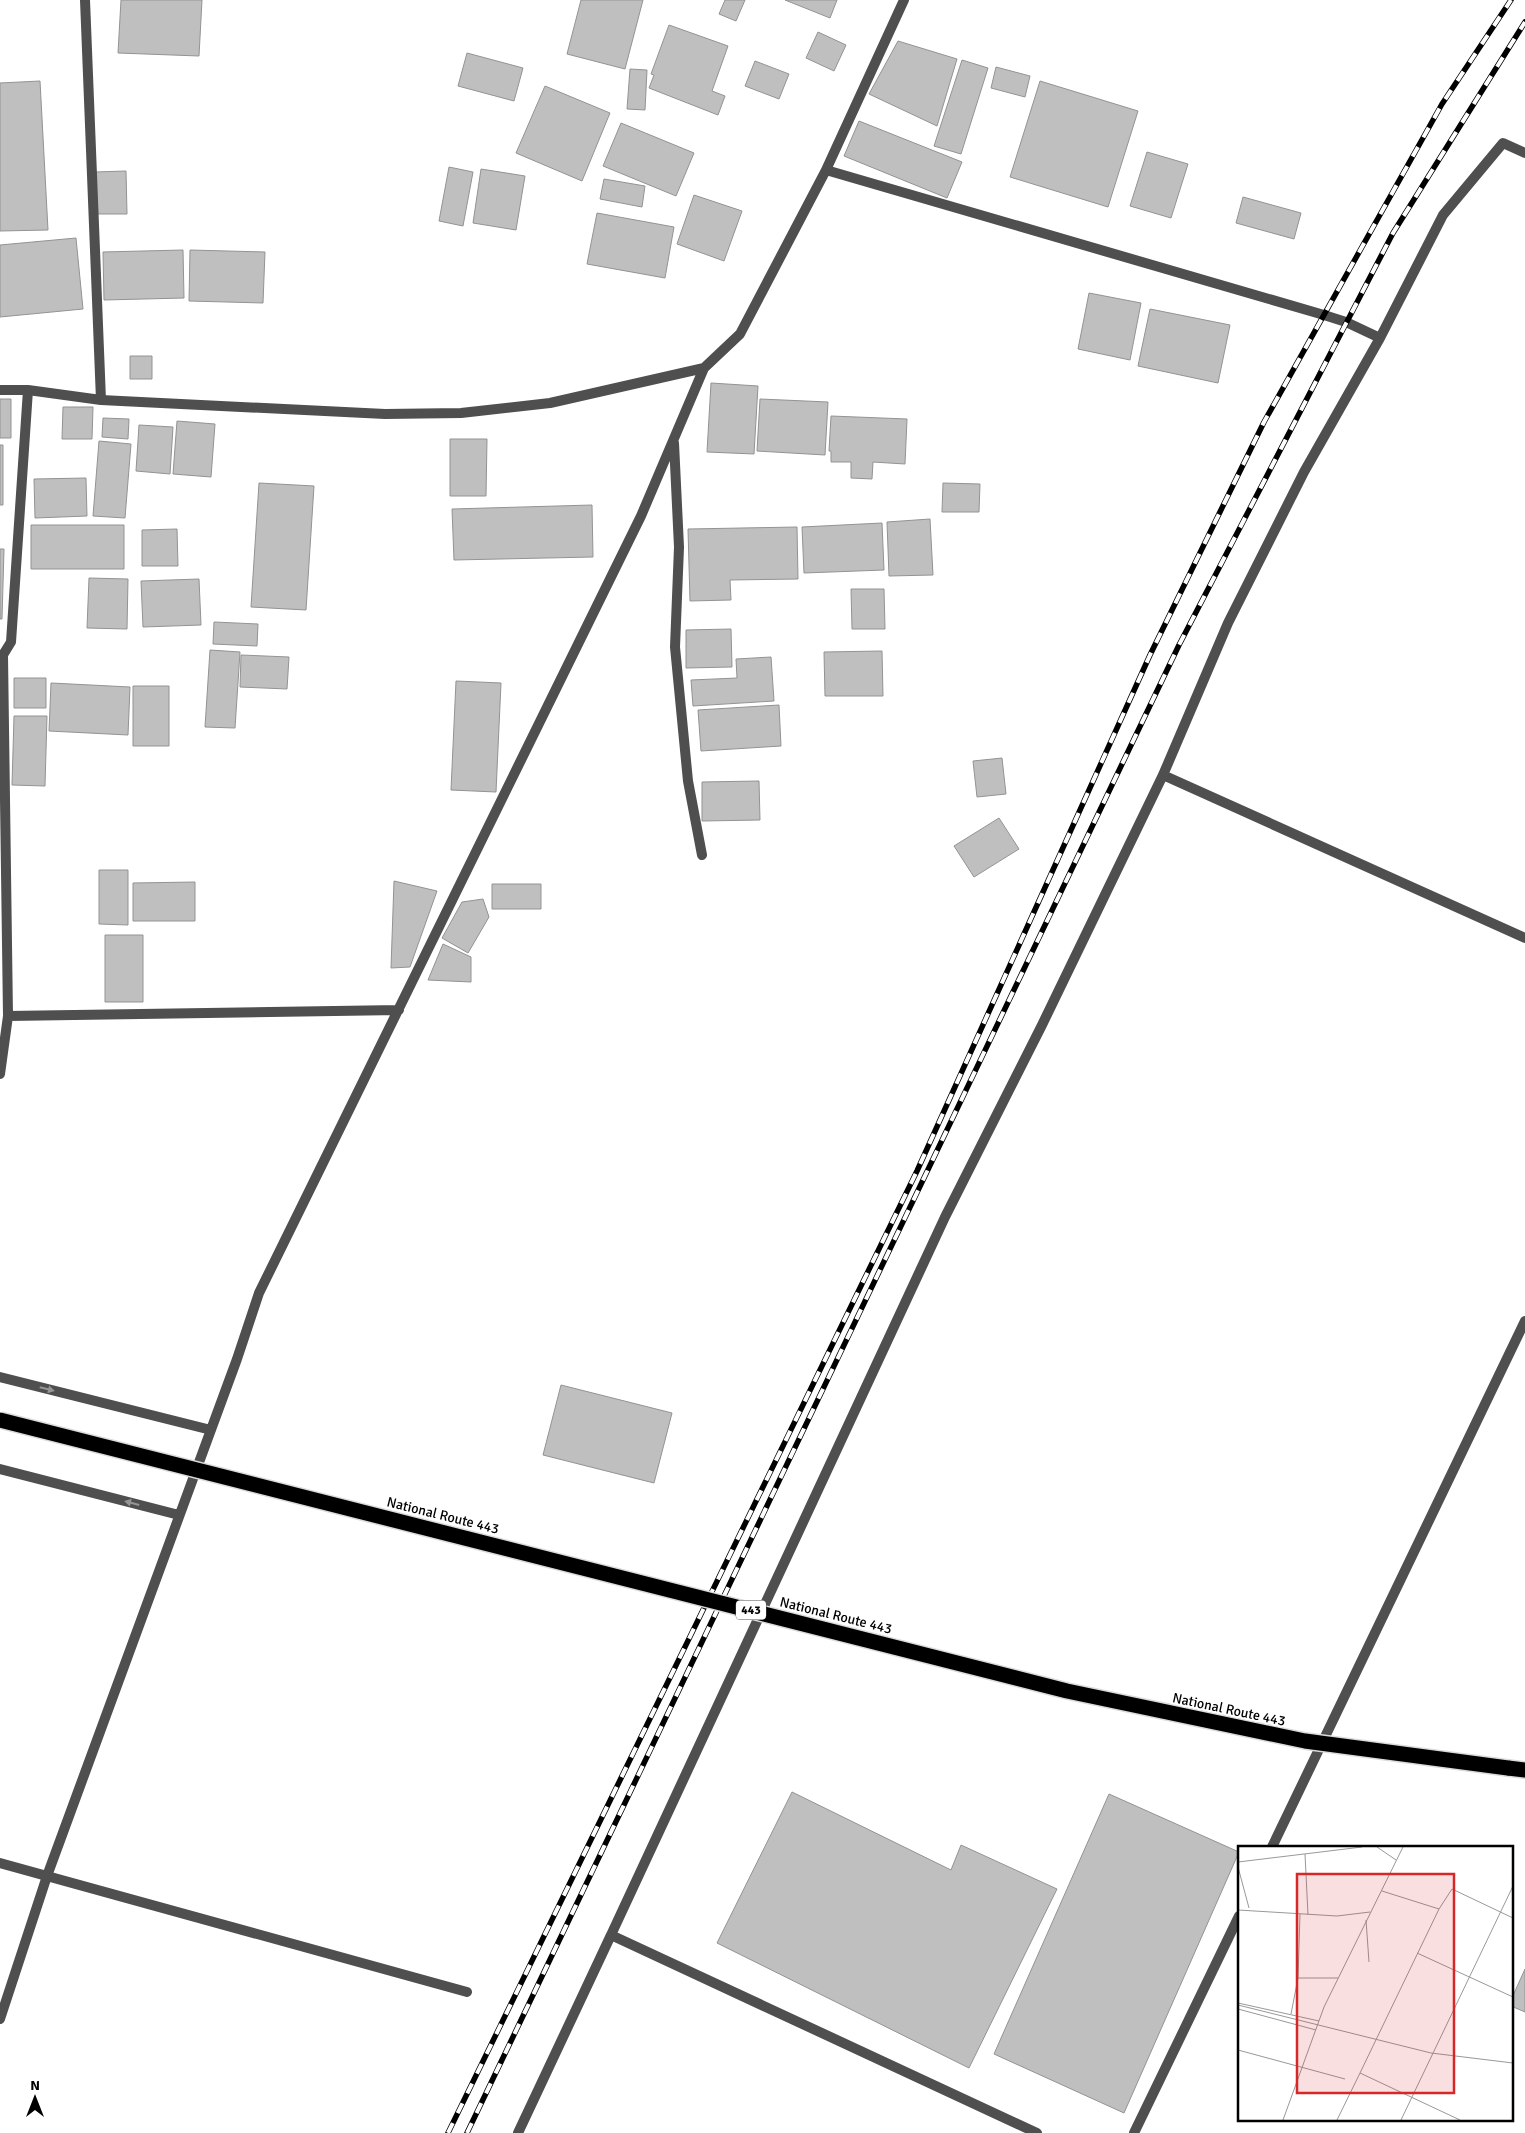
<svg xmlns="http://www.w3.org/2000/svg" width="1525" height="2133" font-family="Signika,sans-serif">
  <rect width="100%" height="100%" fill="#fff"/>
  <!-- building -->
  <path fill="#bfbfbf" stroke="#939393" d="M121 0H202L199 56 118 53Z
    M581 0H643L625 69 567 54Z
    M725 0H745L736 21 719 14Z
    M785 0H837L830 18Z
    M669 25 728 46 712 91 725 96 718 115 649 88 654 75 651 74Z
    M818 32 846 45 834 71 806 58Z
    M898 41 957 59 937 126 869 94Z
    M467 53 523 68 514 101 458 86Z
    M962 60 988 68 961 154 934 146Z
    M755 61 789 74 779 99 745 86Z
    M996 67 1030 76 1025 97 991 88Z
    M630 69 647 70 645 110 627 109Z
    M40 81 48 230 0 231V83Z
    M1040 81 1138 111 1108 207 1010 177Z
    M545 86 610 113 582 181 516 153Z
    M859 121 962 162 947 198 844 156Z
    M621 123 694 153 676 196 603 166Z
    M1147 152 1188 164 1171 218 1130 206Z
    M449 167 473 172 463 226 439 221Z
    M481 169 525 176 516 230 473 223Z
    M126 171 127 214H96L95 172Z
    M604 179 645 186 642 207 600 199Z
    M694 195 742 211 724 261 677 244Z
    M1243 197 1301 213 1294 239 1236 223Z
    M597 213 674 227 665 278 587 264Z
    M76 238 83 309 0 317V245Z
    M183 250 184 298 104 300 103 252Z
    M190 250 265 252 263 303 189 301Z
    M1089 293 1141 303 1130 360 1078 349Z
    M1150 309 1230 325 1218 383 1138 366Z
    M130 356H152V379H130Z
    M711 383 758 386 754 454 707 452Z
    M0 399H11V438H0Z
    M760 399 828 402 825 455 757 451Z
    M63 407H93L92 439H62Z
    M831 416 907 419 905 464 873 462 872 479 851 478V462H831V451H829Z
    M103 418 129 419 128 439 102 437Z
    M177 421 215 424 211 477 173 474Z
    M139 425 173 427 170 474 136 471Z
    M450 439H487L486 496H450Z
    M99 441 131 444 125 518 93 516Z
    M0 445H3V505H0Z
    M86 478 87 516 35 518 34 479Z
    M259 483 314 486 306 610 251 607Z
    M943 483 980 484 979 512H942Z
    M592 505 593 557 454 560 452 509Z
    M930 519 933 575 889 576 887 522Z
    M882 523 884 570 804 573 802 527Z
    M31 525H124V569H31Z
    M797 527 798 579 730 580 731 600 690 601 688 529Z
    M177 529 178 566H142V530Z
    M0 549H4L2 619H0Z
    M89 578 128 579 127 629 87 628Z
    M199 579 201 625 143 627 141 581Z
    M851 589H884L885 629H852Z
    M214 622 258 624 257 646 213 644Z
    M731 629 732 667 686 668V630Z
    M210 650 240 652 235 728 205 727Z
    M882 651 883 696H825L824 652Z
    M241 655 289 657 287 689 240 687Z
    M771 657 774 701 693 706 691 680 737 678 736 659Z
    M14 678H46V708H14Z
    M456 681 501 683 496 792 451 790Z
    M51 683 130 687 128 735 49 731Z
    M133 686H169V746H133Z
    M779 705 781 746 701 751 698 710Z
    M14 716H47L45 786 12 785Z
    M1002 758 1006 794 977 797 973 761Z
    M759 781 760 820 702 821V782Z
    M999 818 1019 849 974 877 954 846Z
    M99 870H128V925L99 924Z
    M394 881 437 891 410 967 391 968Z
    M195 882V921H133V883Z
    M492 884H541V909H492Z
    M483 899 489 917 468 953 442 938 462 902Z
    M105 935H143V1002H105Z
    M443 944 471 957V982L428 980Z
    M561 1385 672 1413 654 1483 543 1455Z
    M792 1792 951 1870 961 1845 1057 1889 969 2068 717 1943Z
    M1109 1794 1239 1852 1124 2113 994 2054Z
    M1525 1969V2012L1511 2006V2000Z"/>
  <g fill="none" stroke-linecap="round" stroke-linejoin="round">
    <defs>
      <path id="highway" d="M1508 1768 1525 1770"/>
    </defs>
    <!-- highway casing -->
    <use href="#highway" stroke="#dbdbdb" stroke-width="18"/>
    <!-- street -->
    <path stroke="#4f4f4f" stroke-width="10" d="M85 0 101 400
      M826 170 1324 315 1346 322 1380 338 1443 215 1503 143 1525 153
      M0 390H28L101 400 385 414 461 413 550 403 704 368
      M674 443 679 547 675 647 688 781 702 855
      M1163 775 1525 938
      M8 1016 399 1010
      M0 1074 8 1016 3 655 11 642 28 390
      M0 1377 211 1430
      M0 1469 179 1515
      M1272 1847 1525 1321
      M0 1863 467 1992
      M611 1935 945 1217 1042 1025 1163 775 1228 623 1304 472 1380 338
      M0 2019 47 1876 237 1359 259 1293 641 516 704 368 740 334 826 170 904 0
      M518 2133 611 1935 1037 2133
      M1134 2133 1239 1916"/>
    <!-- highway -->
    <use href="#highway" stroke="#000" stroke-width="15"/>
    <defs>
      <path id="rail" d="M448 2133 917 1171 1150 655 1264 422 1442 104 1511 0
        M467 2133 1179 645 1393 233 1525 22"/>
    </defs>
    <!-- rail casing -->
    <use href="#rail" stroke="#000" stroke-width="5.5"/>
    <!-- rail -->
    <use href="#rail" stroke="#fff" stroke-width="4" stroke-dasharray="11" stroke-linecap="butt"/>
    <defs>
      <path id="highway-bridge" d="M0 1420 1067 1691 1305 1741 1508 1768"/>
    </defs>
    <!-- highway-bridge casing -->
    <use href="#highway-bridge" stroke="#dbdbdb" stroke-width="18" stroke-linecap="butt"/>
    <!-- highway-bridge -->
    <use href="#highway-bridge" stroke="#000" stroke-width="15"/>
  </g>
  <!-- one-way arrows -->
  <defs><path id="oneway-solid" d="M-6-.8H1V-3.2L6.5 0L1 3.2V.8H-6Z" transform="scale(1.25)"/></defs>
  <g fill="#959595">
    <use href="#oneway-solid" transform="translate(47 1389) rotate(14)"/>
    <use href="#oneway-solid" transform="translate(132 1503) rotate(-165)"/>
  </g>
  <g text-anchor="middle" stroke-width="4" stroke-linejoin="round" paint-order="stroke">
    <!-- shield labels -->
    <rect fill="#fff" stroke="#4c4c4c" stroke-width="1" x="736" y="1600.5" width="30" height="19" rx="4"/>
    <g font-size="12" font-weight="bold" fill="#000">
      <text x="751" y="1614">443</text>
    </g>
    <!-- street labels -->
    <g font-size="14" fill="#000" stroke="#fff">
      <text transform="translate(443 1515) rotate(14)" y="5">National Route 443</text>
      <text transform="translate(836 1615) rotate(14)" y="5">National Route 443</text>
      <text transform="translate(1229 1709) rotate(12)" y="5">National Route 443</text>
    </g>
  </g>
  <!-- overview -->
  <g transform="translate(1238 1846)">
    <rect width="275" height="275" fill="#fff"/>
    <path fill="none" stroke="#999" stroke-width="1" d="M139 1 158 14M67 8 70 69M0 16 124 1M0 21 11 62M144 45 201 63 214 43 275 72M0 64 99 70 132 66M128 74 131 116M179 107 275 151M60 132H100M0 157 81 175M0 159 193 207 275 217M0 163 78 184M53 168 60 132 62 68M0 204 107 233M122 227 201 63M45 274 86 161 165 1M99 274 122 227 222 274M163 274 275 40"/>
    <path fill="#d62828" fill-opacity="0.15" stroke="#d62828" stroke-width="2.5" d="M59 28H216V247H59Z"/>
    <rect width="275" height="275" fill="none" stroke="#000" stroke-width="2.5"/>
  </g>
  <!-- north arrow -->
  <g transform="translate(35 2098)" stroke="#ffffff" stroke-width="4" paint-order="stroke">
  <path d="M0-4L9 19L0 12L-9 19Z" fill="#000000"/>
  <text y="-8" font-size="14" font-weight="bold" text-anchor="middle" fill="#000000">N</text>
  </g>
</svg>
